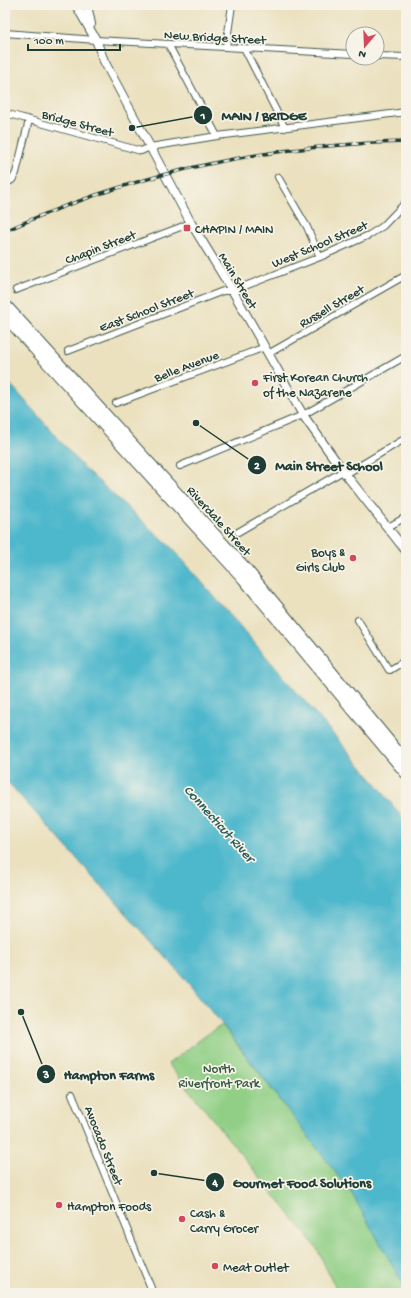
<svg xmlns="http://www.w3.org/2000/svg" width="411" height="1298" font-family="'Gochi Hand',sans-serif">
  <rect width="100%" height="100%" fill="#f7f3e8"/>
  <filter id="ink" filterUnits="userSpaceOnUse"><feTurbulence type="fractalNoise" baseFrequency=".025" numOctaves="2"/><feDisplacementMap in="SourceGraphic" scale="8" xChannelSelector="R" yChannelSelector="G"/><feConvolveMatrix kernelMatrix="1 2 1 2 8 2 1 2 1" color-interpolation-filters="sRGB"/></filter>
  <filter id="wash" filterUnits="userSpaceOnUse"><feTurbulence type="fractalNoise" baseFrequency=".012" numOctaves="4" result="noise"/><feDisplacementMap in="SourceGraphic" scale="16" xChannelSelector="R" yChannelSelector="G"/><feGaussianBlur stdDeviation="0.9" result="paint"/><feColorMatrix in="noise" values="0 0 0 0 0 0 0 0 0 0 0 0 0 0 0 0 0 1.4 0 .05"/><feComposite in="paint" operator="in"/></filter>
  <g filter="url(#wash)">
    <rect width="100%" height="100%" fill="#ebe1bf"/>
    <!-- green -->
    <path fill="#90cf85" stroke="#58865c" d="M222 1025 353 1194 406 1289V1293H338L316 1247 168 1064 209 1033Z"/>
    <!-- water -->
    <path fill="#4eb7cc" stroke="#367a80" d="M5 378 84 468 174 550 379 787 406 823V1289L352 1194 223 1025 179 972 5 779Z"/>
  </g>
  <g filter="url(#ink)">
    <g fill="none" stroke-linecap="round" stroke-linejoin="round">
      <defs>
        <path id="minor" d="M5 33 96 40 353 54
          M168 44 217 136
          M226 47 232 5
          M244 48 285 128
          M377 56 406 57
          M5 113 141 151 150 147 217 136 406 112
          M278 177 307 227 320 257
          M5 184 12 180 16 173 29 120
          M16 290 191 223
          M68 351 223 291H232L320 257 369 235 383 226 406 202
          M268 354 406 275
          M116 403 265 347
          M180 466 303 415 406 356
          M346 474 406 438
          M388 527 406 517
          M238 532 343 471
          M358 620 389 670H390L406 660
          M72 1094 153 1293"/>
        <path id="tertiary" d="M76 5 96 40 104 61 191 223 235 295 303 415 343 471 406 551
          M87 5 91 24"/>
        <path id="motorway" d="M5 305 245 568 406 762
          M5 316 243 578 406 773"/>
      </defs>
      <!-- minor casing -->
      <use href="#minor" stroke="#3e5649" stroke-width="8"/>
      <!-- tertiary casing -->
      <use href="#tertiary" stroke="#3e5649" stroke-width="10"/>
      <!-- motorway casing -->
      <use href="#motorway" stroke="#3e5649" stroke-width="13"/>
      <!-- minor -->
      <use href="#minor" stroke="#fff" stroke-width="6"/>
      <!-- tertiary -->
      <use href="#tertiary" stroke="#fff" stroke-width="8"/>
      <!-- motorway -->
      <use href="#motorway" stroke="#fff" stroke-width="11"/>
      <defs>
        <path id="rail" d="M5 231C131 174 267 144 406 142"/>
      </defs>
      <!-- rail casing -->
      <use href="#rail" stroke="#1f3d34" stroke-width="3.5"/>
      <!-- rail -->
      <use href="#rail" stroke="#f7f3e8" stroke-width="2" stroke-dasharray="6" stroke-linecap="butt"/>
    </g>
  </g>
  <!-- markers -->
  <g fill="#d1495b" stroke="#f7f3e8" stroke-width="1.5">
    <rect x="183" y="224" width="8" height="8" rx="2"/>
    <circle cx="255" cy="383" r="4"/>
    <circle cx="353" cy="558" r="4"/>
    <circle cx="59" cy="1205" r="4"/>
    <circle cx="182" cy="1219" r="4"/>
    <circle cx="215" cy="1266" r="4"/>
  </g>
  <g text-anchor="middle" stroke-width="3.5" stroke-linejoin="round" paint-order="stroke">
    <!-- street labels -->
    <g font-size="13" fill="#1f3d34" stroke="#f7f3e8">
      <text transform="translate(215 36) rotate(3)" y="5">New Bridge Street</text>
      <text transform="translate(78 122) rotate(15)" y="5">Bridge Street</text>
      <text transform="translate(319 243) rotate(-23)" y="5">West School Street</text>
      <text transform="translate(100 246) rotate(-21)" y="5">Chapin Street</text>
      <text transform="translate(239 280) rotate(59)" y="5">Main Street</text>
      <text transform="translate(331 305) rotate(-30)" y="5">Russell Street</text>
      <text transform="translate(146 309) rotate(-21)" y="5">East School Street</text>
      <text transform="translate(186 365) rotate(-21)" y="5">Belle Avenue</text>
      <text transform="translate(220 520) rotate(48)" y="5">Riverdale Street</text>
      <text transform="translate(105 1145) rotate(68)" y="5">Avocado Street</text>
    </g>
    <!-- poi labels -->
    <g font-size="13" fill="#1f3d34" stroke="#f7f3e8" text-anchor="start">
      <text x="195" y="233">CHAPIN / MAIN</text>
      <text x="263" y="381">First Korean Church<tspan x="263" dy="15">of the Nazarene</tspan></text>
      <text x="345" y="556" text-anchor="end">Boys &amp;<tspan x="345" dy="15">Girls Club</tspan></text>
      <text x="67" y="1210">Hampton Foods</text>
      <text x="190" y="1217">Cash &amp;<tspan x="190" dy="15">Carry Grocer</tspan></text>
      <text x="223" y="1271">Meat Outlet</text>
    </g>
    <!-- park labels -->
    <g font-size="13" fill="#365a44" stroke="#f7f3e8">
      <text x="219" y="1072">North<tspan x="219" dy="15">Riverfront Park</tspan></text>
    </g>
    <!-- water labels -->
    <g font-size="14" font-style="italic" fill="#2b5c5a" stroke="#f7f3e8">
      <text transform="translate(220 823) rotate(48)" y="5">Connecticut River</text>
    </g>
  </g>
  <!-- callouts -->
  <path fill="none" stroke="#1f3d34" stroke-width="1.5" d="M132 128L203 115M196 423L257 465M21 1012L46 1074M154 1173L215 1182"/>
  <g fill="#1f3d34" stroke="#f7f3e8" stroke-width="1.5">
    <circle cx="132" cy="128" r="4"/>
    <circle cx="196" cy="423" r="4"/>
    <circle cx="21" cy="1012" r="4"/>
    <circle cx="154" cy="1173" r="4"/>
    <circle cx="203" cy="115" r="10"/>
    <circle cx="257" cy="465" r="10"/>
    <circle cx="46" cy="1074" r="10"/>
    <circle cx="215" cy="1182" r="10"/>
  </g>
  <g font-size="12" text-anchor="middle" font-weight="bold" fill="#fff">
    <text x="203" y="119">1</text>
    <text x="257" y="469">2</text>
    <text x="46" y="1078">3</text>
    <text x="215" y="1186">4</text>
  </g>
  <g font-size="14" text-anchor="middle" font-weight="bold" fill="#1f3d34" stroke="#f7f3e8" stroke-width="3.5" stroke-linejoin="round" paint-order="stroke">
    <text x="264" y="120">MAIN / BRIDGE</text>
    <text x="329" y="470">Main Street School</text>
    <text x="109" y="1079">Hampton Farms</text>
    <text x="302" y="1187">Gourmet Food Solutions</text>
  </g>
  <!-- margin -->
  <rect width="411" height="1298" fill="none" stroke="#f7f3e8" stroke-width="20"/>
  <!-- north arrow -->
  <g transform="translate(365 46) rotate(199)"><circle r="19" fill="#f7f3e8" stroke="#a1aaa0"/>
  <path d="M0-3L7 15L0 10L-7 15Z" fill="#d1495b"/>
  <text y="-6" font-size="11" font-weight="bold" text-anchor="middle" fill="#1f3d34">N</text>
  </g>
  <!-- scale -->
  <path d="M28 44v6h92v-6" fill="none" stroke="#1f3d34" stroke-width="2"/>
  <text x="34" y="44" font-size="12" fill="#1f3d34" stroke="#f7f3e8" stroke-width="3" paint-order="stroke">100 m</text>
</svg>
